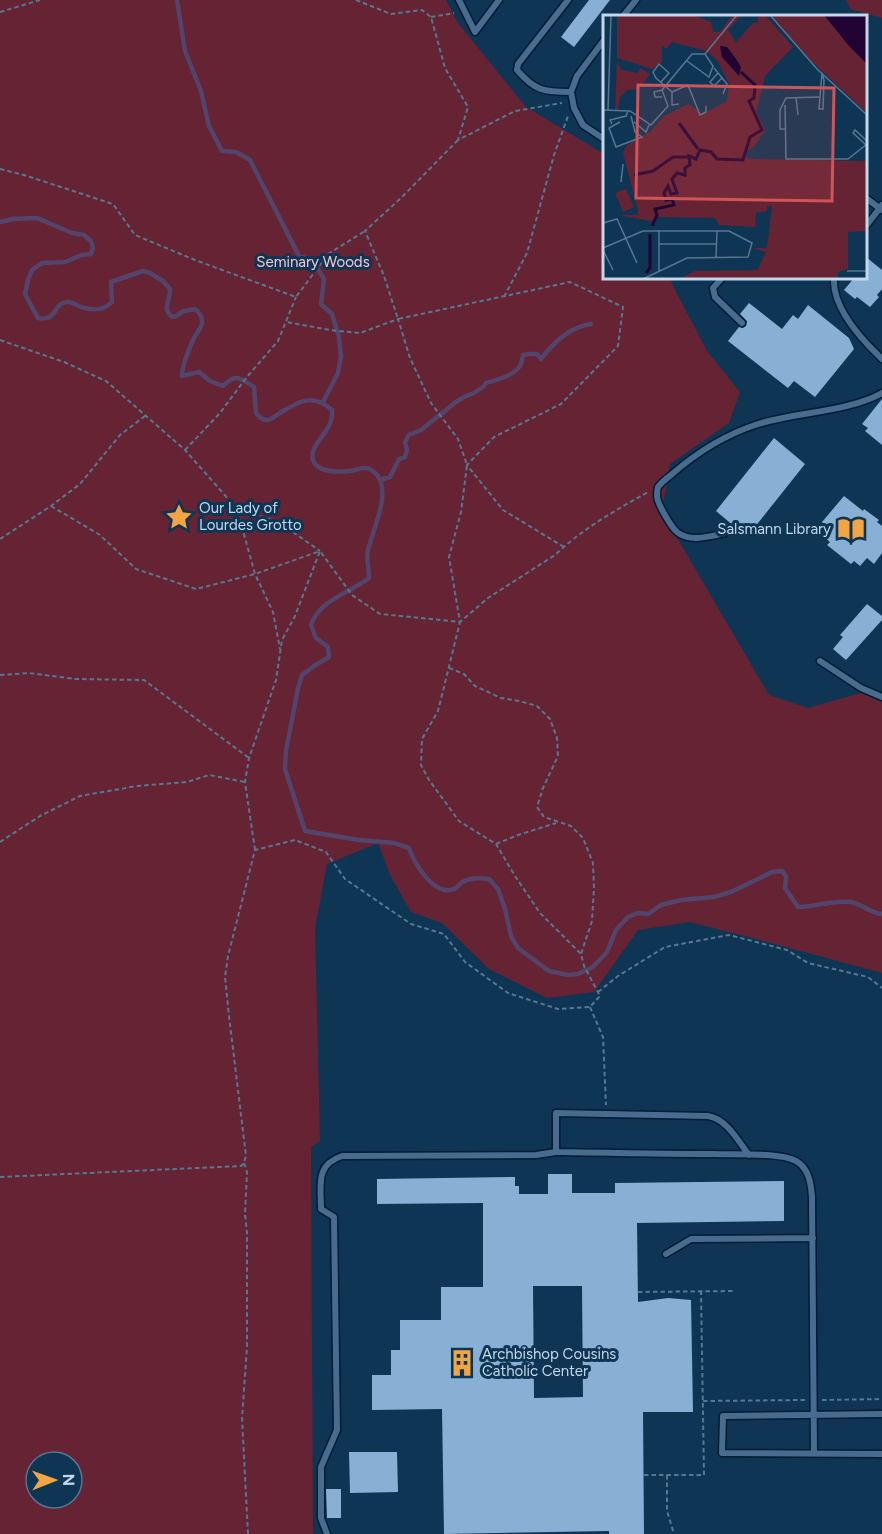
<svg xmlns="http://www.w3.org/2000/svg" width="882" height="1534" font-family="Figtree,sans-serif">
  <rect width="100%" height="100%" fill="#0f3554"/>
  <!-- green -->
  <path fill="#652334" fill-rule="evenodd" d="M0 0H446L458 23 526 107 604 154V278H670L674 288 707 351 740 392 729 423 670 464 662 512 769 695 808 708 864 692 882 701V973L760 940 690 922 638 930 594 992 547 998 489 969 442 923 411 912 390 875 378 843 327 864 315 928 320 1141 311 1147 313 1534H0ZM36 1462H72V1498H36Z
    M846 0H882V18L850 9Z"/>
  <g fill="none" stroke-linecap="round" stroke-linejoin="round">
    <!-- stream -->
    <path stroke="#52446b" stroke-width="4.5" d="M177 0 185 51 201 91 209 126 222 151 236 152 250 160 299 256 312 260 324 279 321 304 332 314 339 337 341 356 338 373 323 402
      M0 222 13 219 37 218 72 233 84 235 91 241 93 248 91 254 82 255 65 262 42 263 32 270 28 280 25 294 38 318C59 322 52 302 68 302 73 302 76 305 81 307 93 311 103 311 112 302L111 282 143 271 150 273 163 281 170 289C171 300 161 308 172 317L176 316 184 311 195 309C199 312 202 315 202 321 203 327 197 332 194 338 189 349 182 364 182 376L199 372 210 381 223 386C237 372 240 379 254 387L256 413C259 416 262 421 268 420 272 419 277 415 280 413 299 401 313 393 332 410 335 431 308 444 313 460 317 473 339 472 350 471 358 470 365 465 373 471 395 487 372 531 368 550 366 558 369 569 369 578 350 593 319 600 311 625L316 638 328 647 329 657 314 666 302 675 298 688 286 751 285 769 305 831 359 840 394 843 409 848C414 863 434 897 454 889 457 888 459 885 461 883 470 877 478 878 489 879L498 889 505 909 511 936 518 948 549 971 568 975 578 974 593 967 607 952 616 930 628 917 638 913 648 914 661 905 681 900 714 897 731 892 772 872 782 871 786 876 785 888 798 907C815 907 832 900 851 902 862 904 870 913 882 914
      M380 480 390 477 399 459 405 457 407 450 405 442 409 435 421 430 456 402 464 397 474 393 483 387 486 383C497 380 513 376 520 366 521 364 523 357 523 355L530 354H537L541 359C553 343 570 327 591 324"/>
  </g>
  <!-- building -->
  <path fill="#88b0d5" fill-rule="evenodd" d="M589 0H610L574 47 561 37Z
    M866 257 882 270V289L877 295 879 297 870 307 857 297 855 299 844 290 854 278H866Z
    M749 303 782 329 793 315 798 319 808 305 849 338 854 349 815 397 794 381 788 388 728 341 739 327 743 328 746 326 747 321 740 314Z
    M882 399V445L865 431 868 428 862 424Z
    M774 438 805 464 747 537 716 511Z
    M844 496 863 511 864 509 879 520 877 522 882 526V553L874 564 867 558 860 566 854 561 851 564 827 545 830 542 818 532 824 524 822 522Z
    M867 604 882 616V620L846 660 833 649 843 637 840 635Z
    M548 1174H572V1193H615V1183L784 1181V1221L637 1223 638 1302 668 1298 691 1300 693 1412H643L644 1534H609V1531L444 1534 442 1409 372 1410V1375H391V1350H400V1320H441V1287H483V1203L377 1204V1179L515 1177V1186H519V1194H548ZM533 1286H582L583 1397 534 1398Z
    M349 1452H397L398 1492 350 1493Z
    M326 1489H341V1518H327Z"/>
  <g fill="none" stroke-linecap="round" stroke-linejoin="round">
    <defs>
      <path id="service" d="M459 0 475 32 499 0
        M568 0 518 64 517 70C535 91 544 92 571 92
        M623 16 636 0
        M604 40 577 76 571 92 574 108 583 125 604 139
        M866 198 882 210
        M866 226 882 205
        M722 278 713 288 715 297 742 323
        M834 278C832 307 862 340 882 359
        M726 533C711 536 690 543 677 532 671 527 657 503 657 496 657 493 657 490 658 487 661 483 667 478 671 475 696 453 727 434 758 424 796 412 848 412 882 393
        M820 661 861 688 882 697
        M556 1152V1113L708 1116C727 1119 738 1141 749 1155
        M666 1254 691 1239 813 1238
        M882 1414 723 1416 722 1453 882 1454
        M327 1534 321 1518V1467L337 1430 334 1217 321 1209C321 1185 315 1165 342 1156L536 1155 556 1152C609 1153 661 1154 713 1154 734 1155 778 1152 796 1161 809 1168 811 1184 812 1197L814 1453"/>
    </defs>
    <!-- service casing -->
    <use href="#service" stroke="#011b32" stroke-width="9"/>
    <!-- path -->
    <path stroke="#587791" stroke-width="2" stroke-dasharray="4.5 3" stroke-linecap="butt" d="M356 0 391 14 422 10 431 17 445 68 468 107 458 140 515 111 562 103
      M0 12 40 0
      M431 17 454 13
      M458 140 401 198 365 231 384 276 398 319 570 282 623 307 618 346 561 404 494 437 467 465 503 510 564 547
      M0 169 24 175 113 204 135 235 195 260 296 297 328 254 365 231
      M504 297 527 253 554 155 568 116
      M0 340 64 362 106 381 185 450 237 509 255 574 273 612 280 649
      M185 450 220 413 246 378 278 341 296 297
      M51 506 100 535 136 569 196 589 255 574 320 551
      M238 510 277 521 320 551
      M0 539 51 506 80 484 120 435 145 416
      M449 668 464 674 475 686 501 698 519 701 537 706 550 719 557 738 558 756 543 788 537 807 544 817 571 826 583 838 593 863 594 888 592 921 581 954
      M0 675 29 673 75 679 144 680 249 758
      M0 842 40 816 80 796 137 786 187 782 209 775 245 782
      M496 844 518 835 556 823
      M255 850 245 782 249 758 276 680 282 640 295 616 320 551 352 595 380 614 460 622 488 598 555 555C582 529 616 510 648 492
      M598 992 618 976 665 947 729 935 787 950 808 963 868 977 882 988
      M590 1007 603 1037 606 1105
      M244 1163 247 1172 245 1214 247 1233V1347L242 1418 248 1534
      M0 1177 241 1166 244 1163 246 1156 229 1016 225 977 228 956 255 850 295 840 326 852 345 879 411 924 444 934 465 962 508 993 558 1009 590 1007 600 996 584 966 581 954 540 913 515 876 496 844 459 821 429 780 421 765 422 739 438 711 460 622 449 557 461 512 467 465 458 439 431 403 410 358 398 319 360 333 330 330 286 322
      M638 1292 733 1291
      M822 1400 882 1399
      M703 1401 805 1400
      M644 1475H704L701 1292
      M667 1475V1511L674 1534"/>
    <!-- service -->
    <use href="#service" stroke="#476c8f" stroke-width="6"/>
  </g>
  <!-- icons -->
  <defs>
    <symbol id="sight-bare" viewBox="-9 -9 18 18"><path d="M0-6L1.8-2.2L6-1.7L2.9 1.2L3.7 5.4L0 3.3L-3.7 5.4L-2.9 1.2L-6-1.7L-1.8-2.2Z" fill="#f3a443" stroke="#0f3554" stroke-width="2.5" paint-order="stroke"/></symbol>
    <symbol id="library-bare" viewBox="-9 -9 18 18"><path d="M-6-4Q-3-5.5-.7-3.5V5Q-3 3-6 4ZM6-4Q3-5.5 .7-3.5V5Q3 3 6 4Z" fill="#f3a443" stroke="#0f3554" stroke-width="2.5" paint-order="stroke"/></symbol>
    <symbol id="building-bare" viewBox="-9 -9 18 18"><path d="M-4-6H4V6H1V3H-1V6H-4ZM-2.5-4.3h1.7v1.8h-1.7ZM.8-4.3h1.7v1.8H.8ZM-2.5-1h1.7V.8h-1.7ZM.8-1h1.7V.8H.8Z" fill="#f3a443" stroke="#0f3554" stroke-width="2.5" paint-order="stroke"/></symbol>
  </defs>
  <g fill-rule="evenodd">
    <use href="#sight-bare" x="160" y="498" width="38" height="38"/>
    <use href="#library-bare" x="832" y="510" width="38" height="38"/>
    <use href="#building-bare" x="443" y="1344" width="38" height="38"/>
  </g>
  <g text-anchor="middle" stroke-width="6" stroke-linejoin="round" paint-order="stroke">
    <!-- park labels -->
    <g font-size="15" fill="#f7c6ce" stroke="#0f3554">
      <text x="313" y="267">Seminary Woods</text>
    </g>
    <!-- poi labels -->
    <g font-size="15" fill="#c3d8eb" stroke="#0f3554" text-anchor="start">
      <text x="199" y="513">Our Lady of<tspan x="199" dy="17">Lourdes Grotto</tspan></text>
      <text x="831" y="534" text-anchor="end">Salsmann Library</text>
      <text x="482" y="1359">Archbishop Cousins<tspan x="482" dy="17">Catholic Center</tspan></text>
    </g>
  </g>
  <!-- overview -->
  <g transform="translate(603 15)">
    <rect width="264" height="264" fill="#0f3554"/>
    <path d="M14 0 93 1 108 7 110 17H117L129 0H139L125 15 133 27 150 8H155V0H162L190 32 162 61 153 97 162 115 151 132 142 137 144 143 152 144 264 146V216L245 217V254L235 257V264H76L92 256 154 255 163 237 150 233H164L169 191H164V196L153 198 152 212 116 210 112 203 53 202 48 206 15 200H34L35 196 20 138 23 131 48 116 61 101 85 89 100 99 124 86 126 69 114 45 103 36 69 27 63 34 59 31V47L49 54 14 43ZM168 0 223 1 264 49V98L210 48ZM14 46 18 55 35 58 37 53 47 59 36 74 24 75 17 82 15 95H12ZM23 174 31 192 20 197 12 178Z" fill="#652334"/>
    <path d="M221 0H264V49L246 31ZM117 31 124 32 133 44 138 52 136 61 119 42Z" fill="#210434"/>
    <path fill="none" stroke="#210434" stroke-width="3" d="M76 108 95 134M31 160 50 156 70 142H85M49 211 54 200 52 194 71 190 69 184 63 185 61 178 65 171 68 179 74 178 69 164 74 158 82 160V153L87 150 86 141 93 144 97 135 108 137 114 144 140 145 147 122 159 115 146 86 151 83 152 70 138 57M43 258 47 253V219"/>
    <path fill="none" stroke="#577690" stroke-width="1.5" d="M167 0 214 54 264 100M84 46 106 62 110 51 102 39M111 53 124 69 120 79M115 58 107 67 111 71 119 63M219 58 221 65 220 94H216ZM58 67 66 58 56 49 50 57 53 63 62 71 69 77V90L76 89M69 77 85 70 97 100 103 97V91M59 82H52L51 77 59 75 89 39H102L134 0M193 82 195 100M182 90 183 144H245L264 129M0 95 27 96 48 110 65 91 59 75M5 95 8 0M17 107 6 113 13 132 39 122 32 117 28 101M31 107 43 117 46 110M9 109 7 105 23 101 25 96M182 114H177V95L183 83 216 82M263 130 250 118 252 115 264 126M18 167 20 149M0 208 14 204 34 248M56 229H114M0 233 40 216H126L149 228 145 242 84 243 40 264M0 235 10 255M113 243 114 216M56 256V215M244 256H264"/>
    <path fill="#d15459" fill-opacity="0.15" stroke="#d15459" stroke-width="3" d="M35 70 231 73 229 186 33 183Z"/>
    <rect width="264" height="264" fill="none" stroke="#c3d8eb" stroke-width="3"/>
  </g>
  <!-- north arrow -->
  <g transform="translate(54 1480) rotate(89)"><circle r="28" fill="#0f3554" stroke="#577690" stroke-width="1.5"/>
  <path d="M0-4.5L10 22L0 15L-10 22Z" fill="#f3a443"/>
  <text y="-9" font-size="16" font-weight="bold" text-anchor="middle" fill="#c3d8eb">N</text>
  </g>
</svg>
